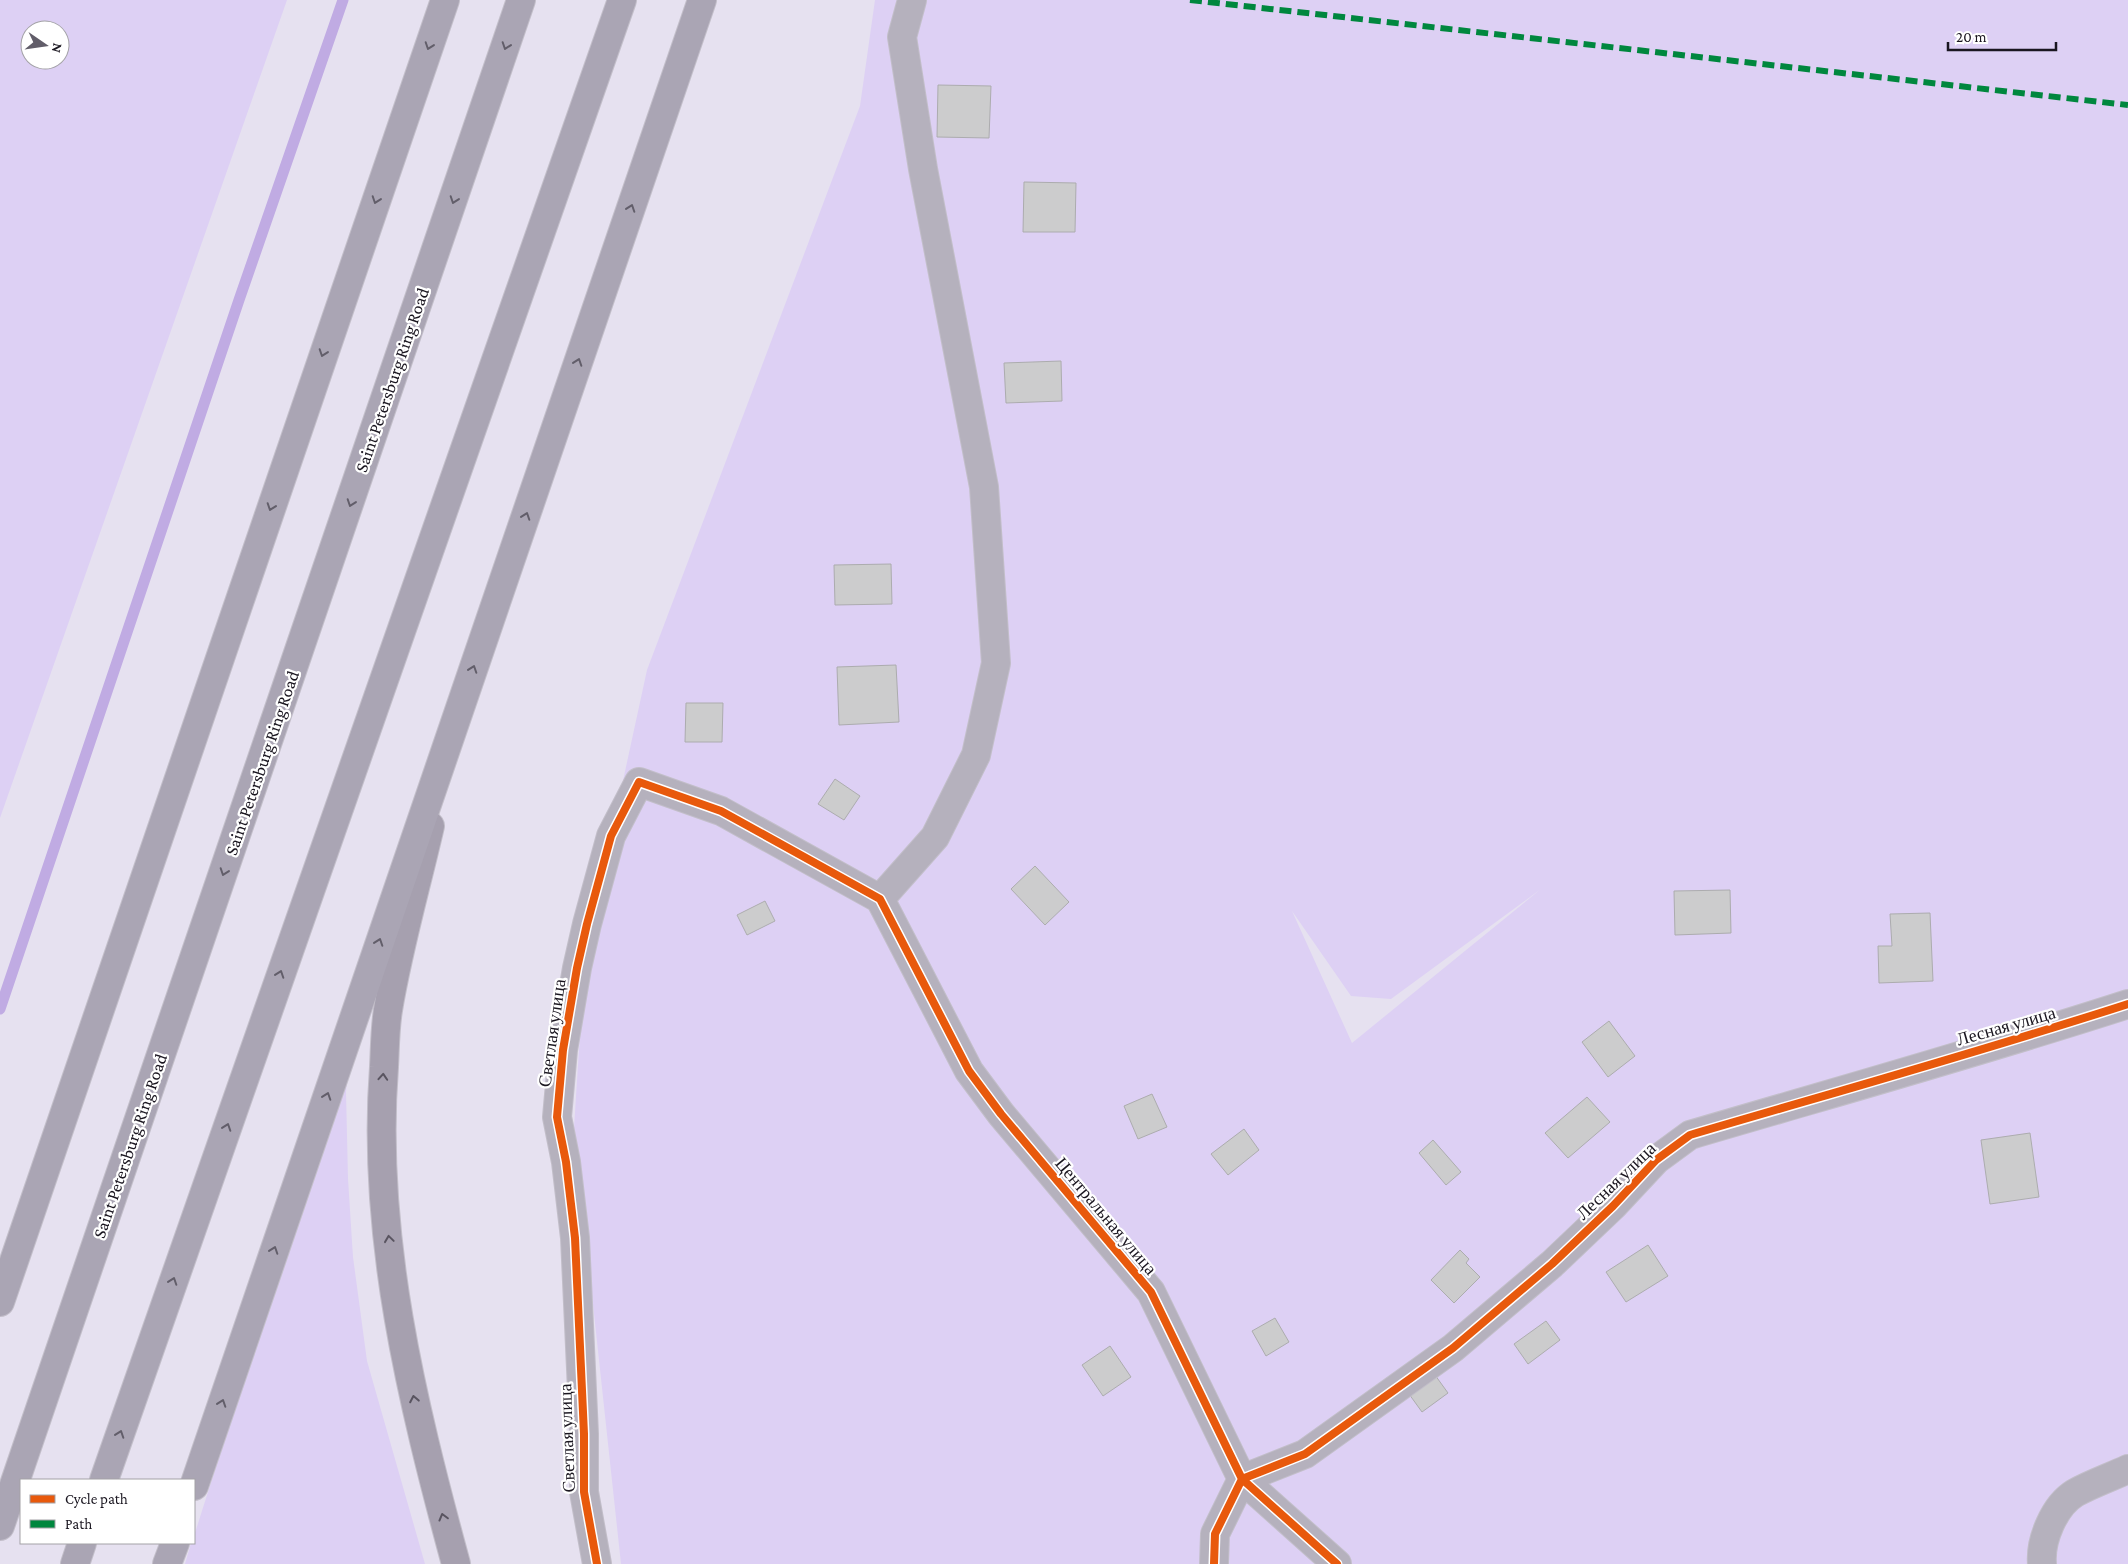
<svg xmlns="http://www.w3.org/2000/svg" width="2128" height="1564" font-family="'Crimson Pro',serif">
  <rect width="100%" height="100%" fill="#e6e1f0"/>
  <!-- green -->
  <path fill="#ddd0f4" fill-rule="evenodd" d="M0 0H287L0 818ZM30 30H60V60H30Z
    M875 0H2128V1564H621L574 1128 587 924 611 836 647 670 860 106ZM1541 889 1352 1043 1292 911 1351 996 1391 999Z
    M350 1046 346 1092 348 1179 353 1257 367 1361 425 1564H185L191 1543H194V1536Z"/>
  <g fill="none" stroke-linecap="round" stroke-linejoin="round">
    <!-- stream -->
    <path stroke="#c0abe3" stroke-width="11" d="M0 1009 239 300 343 0"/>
  </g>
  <!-- building -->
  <path fill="#cccccd" stroke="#acacae" d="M938 85 991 86 989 138 937 137Z
    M1024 182 1076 183 1075 232H1023Z
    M1061 361 1062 401 1006 403 1004 363Z
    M891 564 892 604 835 605 834 565Z
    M896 665 899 722 839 725 837 667Z
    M686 703H723L722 742H685Z
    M835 779 860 796 844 820 818 804Z
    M1035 866 1069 902 1045 925 1011 889Z
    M1730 890 1731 933 1675 935 1674 891Z
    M765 901 775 921 747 935 737 915Z
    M1930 913 1933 981 1879 983 1878 946H1892L1890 914Z
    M1609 1021 1635 1056 1608 1077 1582 1042Z
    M1152 1094 1167 1127 1138 1139 1124 1106Z
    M1587 1097 1610 1122 1568 1158 1545 1133Z
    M1244 1129 1259 1150 1228 1175 1211 1154Z
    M2030 1133 2039 1197 1990 1204 1981 1140Z
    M1433 1140 1461 1172 1446 1185 1419 1153Z
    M1648 1245 1668 1276 1626 1302 1606 1272Z
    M1460 1250 1469 1259 1466 1263 1480 1277 1454 1303 1431 1280Z
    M1275 1318 1289 1342 1266 1356 1252 1331Z
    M1546 1321 1560 1340 1528 1364 1514 1344Z
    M1110 1346 1131 1377 1103 1396 1082 1365Z
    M1435 1375 1448 1393 1422 1412 1409 1394Z"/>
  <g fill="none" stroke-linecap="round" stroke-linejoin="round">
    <defs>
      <path id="minor" d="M880 899 935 837 976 755 996 663 984 487 923 169 902 37 912 0
        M880 899 969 1071 1001 1114 1151 1292 1242 1479 1337 1564
        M597 1564 584 1492V1434L575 1238 566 1162 557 1117 563 1050 577 968 587 924 611 836 639 782 721 811 880 899
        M1214 1564 1215 1534 1242 1479 1305 1454 1453 1348 1552 1264 1613 1206 1656 1160 1690 1135C1836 1092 1983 1051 2128 1004
        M2042 1564C2040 1540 2054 1506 2075 1493 2091 1484 2111 1477 2128 1469"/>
      <path id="major" d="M430 826C416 887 398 949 388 1010 385 1028 385 1048 384 1067 371 1235 412 1402 456 1564"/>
      <path id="highway" d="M0 1302 445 0
        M104 1480 622 0
        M194 1486 702 0
        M0 1526 521 0
        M75 1564 82 1543
        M167 1564 175 1543"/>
    </defs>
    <!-- minor casing -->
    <use href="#minor" stroke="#c2bec9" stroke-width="30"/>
    <!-- major casing -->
    <use href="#major" stroke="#c2bec9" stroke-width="30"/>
    <!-- highway casing -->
    <use href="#highway" stroke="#c2bec9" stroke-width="30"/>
    <!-- minor -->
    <use href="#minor" stroke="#b5b1bd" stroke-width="28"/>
    <!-- major -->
    <use href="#major" stroke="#a6a0af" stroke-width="28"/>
    <!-- highway -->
    <use href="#highway" stroke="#aaa5b4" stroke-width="28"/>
    <!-- quiet -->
    <path stroke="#00873e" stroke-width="6" stroke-dasharray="12 6" stroke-linecap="butt" d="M1190 0 2128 105"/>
    <defs>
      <path id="cycleway" d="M597 1564 584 1492V1434L575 1238 566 1162 557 1117 563 1050 577 968 587 924 611 836 639 782 721 811 880 899 969 1071 1001 1114 1151 1292 1242 1479 1337 1564
        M1214 1564 1215 1534 1242 1479 1305 1454 1453 1348 1552 1264 1613 1206 1656 1160 1690 1135C1836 1092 1983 1051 2128 1004"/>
    </defs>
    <!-- cycleway casing -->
    <use href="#cycleway" stroke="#fff" stroke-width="11"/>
    <!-- cycleway -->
    <use href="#cycleway" stroke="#e8590c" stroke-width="8"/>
  </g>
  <!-- one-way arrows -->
  <defs><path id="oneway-chevron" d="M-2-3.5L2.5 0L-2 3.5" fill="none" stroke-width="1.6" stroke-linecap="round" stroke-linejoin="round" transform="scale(1.25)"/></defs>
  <g stroke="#625e6a">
    <use href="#oneway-chevron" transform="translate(429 46) rotate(109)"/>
    <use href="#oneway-chevron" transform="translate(506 46) rotate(109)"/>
    <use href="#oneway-chevron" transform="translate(376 200) rotate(109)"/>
    <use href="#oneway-chevron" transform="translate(454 200) rotate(109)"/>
    <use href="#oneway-chevron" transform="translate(631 208) rotate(-71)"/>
    <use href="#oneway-chevron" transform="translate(323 353) rotate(109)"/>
    <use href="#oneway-chevron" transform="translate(578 362) rotate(-71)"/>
    <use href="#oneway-chevron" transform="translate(351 503) rotate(109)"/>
    <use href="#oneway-chevron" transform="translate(271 507) rotate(109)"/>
    <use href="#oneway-chevron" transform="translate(526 516) rotate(-71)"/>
    <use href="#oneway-chevron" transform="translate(473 669) rotate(-71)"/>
    <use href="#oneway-chevron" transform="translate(224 872) rotate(109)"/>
    <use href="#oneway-chevron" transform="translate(379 942) rotate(-71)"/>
    <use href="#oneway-chevron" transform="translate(280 974) rotate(-71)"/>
    <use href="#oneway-chevron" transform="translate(327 1096) rotate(-71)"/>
    <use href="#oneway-chevron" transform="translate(227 1127) rotate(-71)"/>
    <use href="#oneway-chevron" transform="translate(274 1250) rotate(-71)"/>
    <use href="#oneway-chevron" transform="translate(173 1281) rotate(-71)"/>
    <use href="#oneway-chevron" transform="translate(222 1403) rotate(-71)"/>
    <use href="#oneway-chevron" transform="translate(120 1434) rotate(-71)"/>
  </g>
  <g stroke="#595460">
    <use href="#oneway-chevron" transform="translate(383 1077) rotate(-86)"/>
    <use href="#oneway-chevron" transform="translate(389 1239) rotate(-98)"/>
    <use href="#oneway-chevron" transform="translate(414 1399) rotate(-101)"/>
    <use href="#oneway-chevron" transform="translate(443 1517) rotate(-105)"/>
  </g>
  <g text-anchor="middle" stroke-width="4.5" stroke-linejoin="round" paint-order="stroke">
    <!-- street labels -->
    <g font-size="18" fill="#1a1620" stroke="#fff">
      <text transform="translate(392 380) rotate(-71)" y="6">Saint Petersburg Ring Road</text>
      <text transform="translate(262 763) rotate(-71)" y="6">Saint Petersburg Ring Road</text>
      <text transform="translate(2006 1026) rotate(-16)" y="6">Лесная улица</text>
      <text transform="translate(552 1033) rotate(-82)" y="6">Светлая улица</text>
      <text transform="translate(130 1146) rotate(-71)" y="6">Saint Petersburg Ring Road</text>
      <text transform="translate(1616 1181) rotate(-44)" y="6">Лесная улица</text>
      <text transform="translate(1106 1216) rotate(50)" y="6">Центральная улица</text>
      <text transform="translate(567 1438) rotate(-92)" y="6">Светлая улица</text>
    </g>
  </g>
  <!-- legend -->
  <rect x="20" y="1479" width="175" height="65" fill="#ffffff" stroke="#a3a2a6"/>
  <rect x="30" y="1495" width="25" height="8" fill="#e8590c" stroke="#a3a2a6"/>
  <text x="65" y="1504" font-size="15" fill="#1a1620">Cycle path</text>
  <rect x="30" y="1520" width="25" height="8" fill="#00873e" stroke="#a3a2a6"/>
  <text x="65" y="1529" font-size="15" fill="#1a1620">Path</text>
  <!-- north arrow -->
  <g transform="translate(45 45) rotate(103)"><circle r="24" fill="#ffffff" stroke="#a3a2a6"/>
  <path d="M0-4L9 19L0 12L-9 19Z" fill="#615d69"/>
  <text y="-8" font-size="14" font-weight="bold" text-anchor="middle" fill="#1a1620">N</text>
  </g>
  <!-- scale -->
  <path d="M1948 42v8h108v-8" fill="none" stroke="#1a1620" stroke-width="2.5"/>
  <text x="1956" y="42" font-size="15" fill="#1a1620" stroke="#ffffff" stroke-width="4" paint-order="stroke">20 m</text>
</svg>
